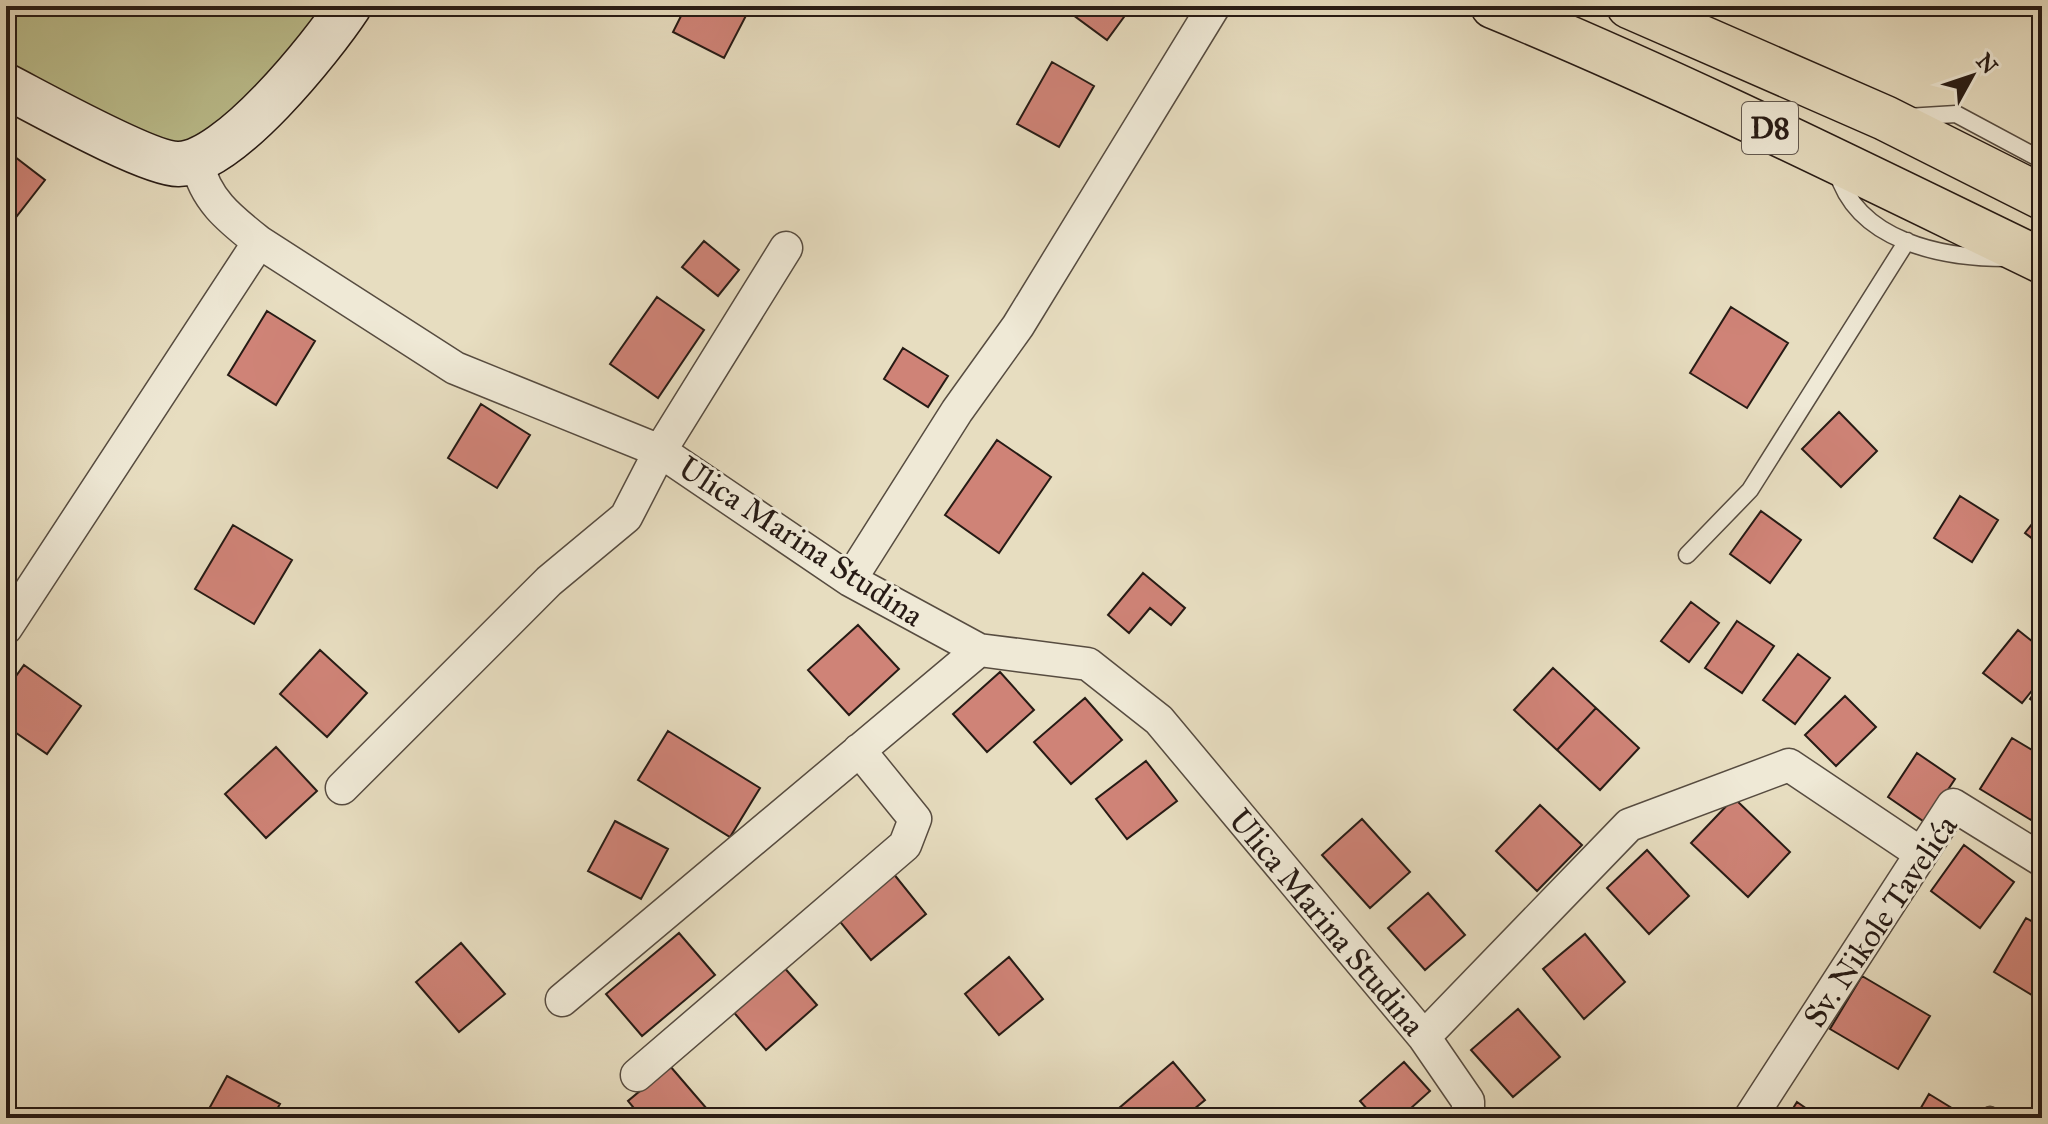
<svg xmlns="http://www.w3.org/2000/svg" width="2048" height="1124" font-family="'IM FELL Great Primer',serif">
  <rect width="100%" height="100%" fill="#e7ddc0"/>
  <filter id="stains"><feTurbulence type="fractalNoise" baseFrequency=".0025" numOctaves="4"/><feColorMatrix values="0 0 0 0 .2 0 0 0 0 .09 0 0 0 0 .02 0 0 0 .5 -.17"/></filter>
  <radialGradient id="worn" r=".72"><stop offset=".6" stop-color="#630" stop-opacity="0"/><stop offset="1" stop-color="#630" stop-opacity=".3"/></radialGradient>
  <!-- green -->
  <path fill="#bcbf8e" stroke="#726d52" stroke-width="2" d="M6 6H328L273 84 202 146 133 140 6 76Z"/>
  <!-- building -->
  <path fill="#cf8377" stroke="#271b15" stroke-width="2" d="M686 6H751L724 58 673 32Z
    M1074 6H1132L1107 40 1069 12Z
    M1052 62 1094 86 1059 147 1017 124Z
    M6 150 45 180 6 230Z
    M704 241 739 270 718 296 682 267Z
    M657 297 704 330 658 398 610 364Z
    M1731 307 1788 343 1747 408 1690 373Z
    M267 311 315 341 276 405 228 375Z
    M903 348 948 376 928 407 884 379Z
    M481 404 530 435 497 488 448 458Z
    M1839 412 1877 451 1841 487 1802 449Z
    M997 440 1051 477 999 553 945 515Z
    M1960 496 1998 520 1972 562 1934 538Z
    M1761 511 1801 540 1770 583 1730 554Z
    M2042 511V546L2025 533Z
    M233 525 292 560 254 624 195 589Z
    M1143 573 1185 608 1171 625 1150 608 1129 633 1108 615Z
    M1691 602 1719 623 1689 662 1661 641Z
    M1737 621 1774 646 1742 693 1705 668Z
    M858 625 899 669 849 715 808 670Z
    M2018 630 2042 649V678L2022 703 1983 673Z
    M320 650 367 693 327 737 280 694Z
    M1798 654 1830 678 1795 724 1763 700Z
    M24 665 81 706 47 754 6 726V690Z
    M1553 668 1596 708 1557 750 1514 710Z
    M1000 672 1034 710 987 752 953 714Z
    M2042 681V707L2030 699Z
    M1845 696 1876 727 1836 766 1805 735Z
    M1085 698 1122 740 1071 784 1034 742Z
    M1596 708 1639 748 1600 790 1557 750Z
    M668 731 760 788 730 837 638 780Z
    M2012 738 2042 756V803L2031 820 1980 789Z
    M276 747 317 791 266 838 225 794Z
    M1917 753 1955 779 1926 823 1888 797Z
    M1146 761 1177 801 1127 839 1096 799Z
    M1734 798 1790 852 1748 897 1691 843Z
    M1540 805 1582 845 1537 891 1496 851Z
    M1362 819 1410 872 1370 908 1322 855Z
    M615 821 668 849 641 899 588 871Z
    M1964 845 2014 882 1980 928 1931 891Z
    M1647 850 1689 896 1649 934 1607 888Z
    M893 873 926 914 871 960 837 918Z
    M1428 893 1465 935 1425 970 1388 928Z
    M2026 918 2042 927V984L2035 997 1994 972Z
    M679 933 715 975 642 1036 606 994Z
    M1585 934 1625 982 1584 1019 1543 969Z
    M461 943 505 994 459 1032 416 982Z
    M1009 957 1043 999 999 1035 965 994Z
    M782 965 817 1005 766 1050 731 1009Z
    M1862 976 1930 1016 1898 1069 1830 1029Z
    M1518 1009 1560 1057 1513 1097 1471 1050Z
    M1173 1062 1205 1100 1183 1118H1125L1118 1109Z
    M1404 1062 1430 1091 1400 1118H1375L1360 1101Z
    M670 1066 707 1109 697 1118H642L628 1101Z
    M227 1076 280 1104 272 1118H204Z
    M1929 1094 1968 1118H1915Z
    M1797 1102 1820 1118H1787Z"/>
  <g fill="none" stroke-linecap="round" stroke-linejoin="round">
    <defs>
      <path id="lane" d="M1907 117 1956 114 2042 160
        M1837 171C1857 242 1943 258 2006 258
        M1687 555 1750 490 1907 241
        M1990 1115 1993 1118"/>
      <path id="street" d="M197 162C205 200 230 219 259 242L455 368 660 451 850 580 979 650 1088 664 1159 720 1424 1037 1468 1101V1118
        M850 580 957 411 1018 326 1214 6
        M6 628 259 242
        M342 788 549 581 626 517 660 451 786 248
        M562 1000 979 650
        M1424 1037 1629 825 1789 765 1920 853
        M637 1075 905 845 915 819 859 750
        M1750 1118 1953 805 2042 860"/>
      <path id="secondary" d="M6 86C39 103 148 164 178 164 228 165 322 47 349 6"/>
      <path id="primary" d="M1493 6C1680 83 1860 173 2042 261
        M1629 6 1885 118 2042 197"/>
    </defs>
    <!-- lane casing -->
    <use href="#lane" stroke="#574c40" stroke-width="19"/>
    <!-- street casing -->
    <use href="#street" stroke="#574c40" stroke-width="35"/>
    <!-- secondary casing -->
    <use href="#secondary" stroke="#271b15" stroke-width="47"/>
    <!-- primary casing -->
    <use href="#primary" stroke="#271b15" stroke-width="47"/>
    <!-- lane -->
    <use href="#lane" stroke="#efe9d6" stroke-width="16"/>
    <!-- street -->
    <use href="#street" stroke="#efe9d6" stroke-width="32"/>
    <!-- secondary -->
    <use href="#secondary" stroke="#efe9d6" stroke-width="44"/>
    <!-- primary -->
    <use href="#primary" stroke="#e7ddc0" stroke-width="44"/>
  </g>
  <g text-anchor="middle" stroke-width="6" stroke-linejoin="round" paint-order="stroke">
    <!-- shield labels -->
    <rect fill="#efe9d6" stroke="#63594f" stroke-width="2" x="1742" y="102" width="56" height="52" rx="6"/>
    <g font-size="30" font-weight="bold" fill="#271b15">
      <text x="1770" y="138">D8</text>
    </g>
    <!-- street labels -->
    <g font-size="32" fill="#271b15" stroke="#efe9d6">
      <text transform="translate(801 541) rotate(33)" y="11">Ulica Marina Studina</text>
      <text transform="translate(1880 921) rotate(-56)" y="11">Sv. Nikole Tavelića</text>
      <text transform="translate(1327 922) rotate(50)" y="11">Ulica Marina Studina</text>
    </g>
  </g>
  <!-- margin -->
  <rect width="2048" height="1124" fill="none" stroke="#e7ddc0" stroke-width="32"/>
  <rect x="8" y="8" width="2032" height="1108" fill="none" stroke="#271b15" stroke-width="4"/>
  <rect x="16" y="16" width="2016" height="1092" fill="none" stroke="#271b15" stroke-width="2"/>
  <!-- north arrow -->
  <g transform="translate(1972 76) rotate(50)" stroke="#efe9d6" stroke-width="6" paint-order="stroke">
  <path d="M0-6L14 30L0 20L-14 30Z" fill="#271b15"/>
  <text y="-12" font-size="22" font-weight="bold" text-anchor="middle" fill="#271b15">N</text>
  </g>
  <rect width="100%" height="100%" filter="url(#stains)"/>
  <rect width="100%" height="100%" fill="url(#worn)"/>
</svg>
